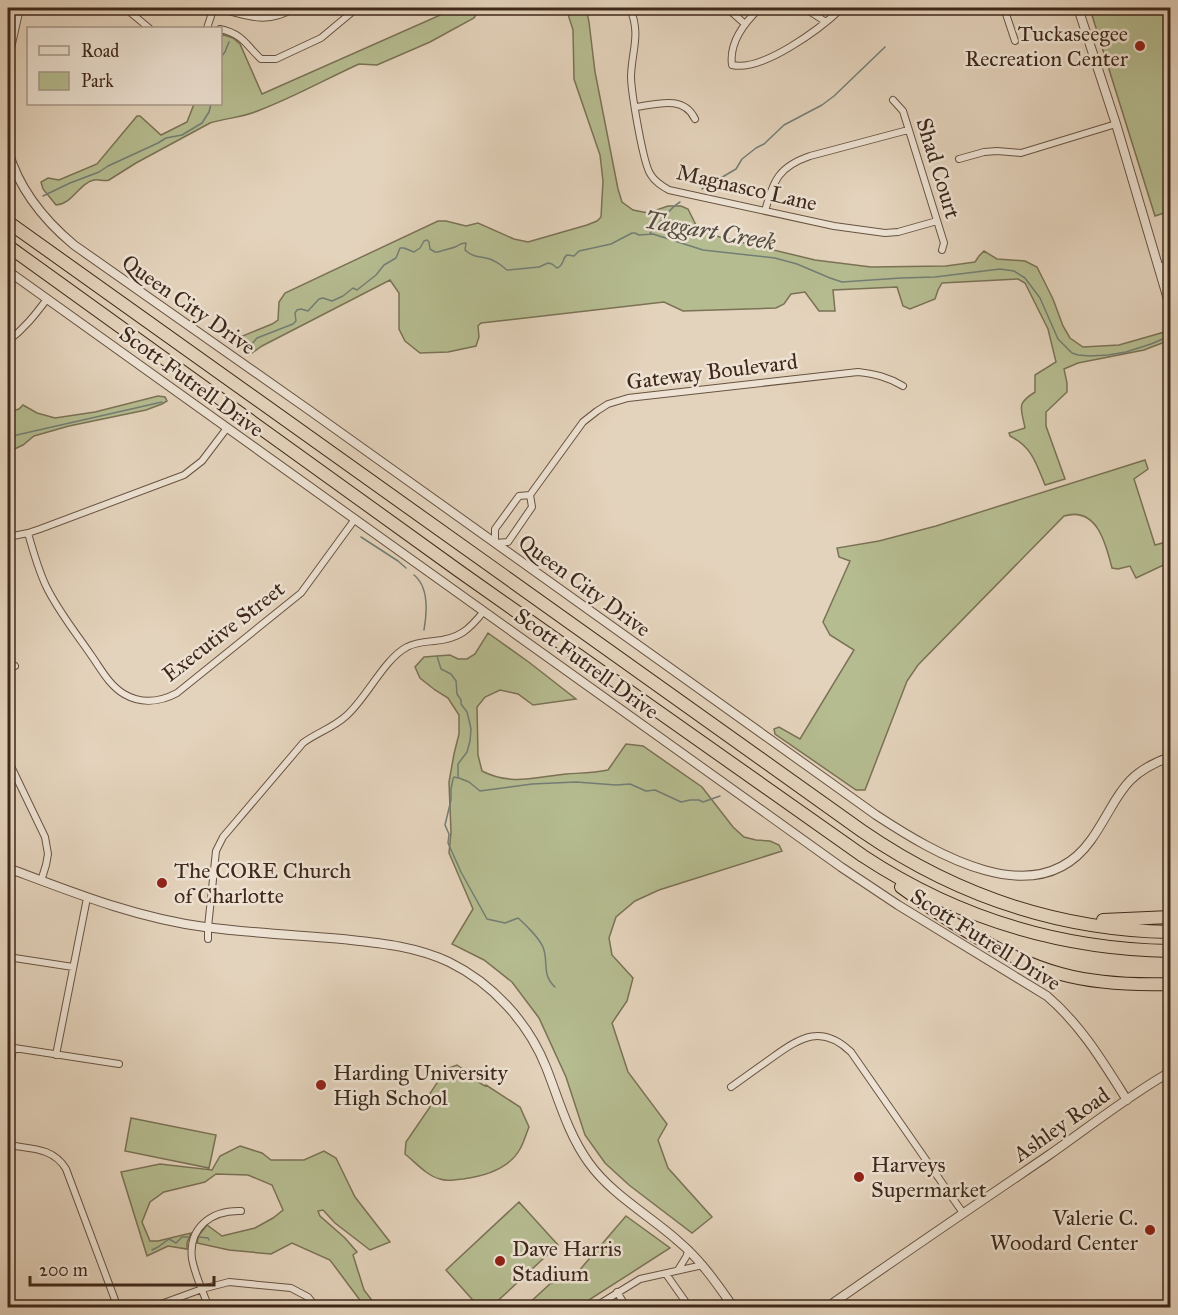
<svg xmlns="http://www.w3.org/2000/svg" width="1178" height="1315" font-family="'IM FELL Great Primer',serif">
  <rect width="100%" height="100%" fill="#e4d3bc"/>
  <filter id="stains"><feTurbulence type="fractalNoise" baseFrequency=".00333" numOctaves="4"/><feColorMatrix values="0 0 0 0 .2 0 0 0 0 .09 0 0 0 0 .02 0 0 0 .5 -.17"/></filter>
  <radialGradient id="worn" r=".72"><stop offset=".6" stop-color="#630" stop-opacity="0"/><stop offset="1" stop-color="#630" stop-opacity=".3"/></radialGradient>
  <!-- green -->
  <path fill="#b5bc90" stroke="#7a7255" stroke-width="1.5" d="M456 8H480L474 18 430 42 377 65 359 64C326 79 294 97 260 110 244 117 227 118 210 123L136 163 109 180C104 182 100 179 94 180 79 183 73 204 56 205L43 189 41 182 48 178 59 180 97 164 137 116H140L161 135 187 122 194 104H220L221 34 233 38 240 44 262 94Z
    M566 8H586L589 22 595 72 618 189 622 202 633 210 648 213 668 206H681L688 209 696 225 716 236 815 260 871 267 946 266 975 262 979 256 984 251 997 259 1025 261 1037 267 1053 299 1063 326 1070 338 1083 347 1119 345 1168 331 1170 340 1144 350 1078 363 1064 369 1067 383V392L1046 412V426L1065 479 1045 485C1036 463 1032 447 1010 436L1009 433 1025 428C1021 407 1016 404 1035 392V375L1056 362 1048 329 1025 283 1018 279 942 283 938 290 935 299 910 309 903 306 897 287 833 290 835 311H819L805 292 791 294 784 304 776 308 683 311 664 302 481 323 478 326 479 337 476 346 448 352 420 353 405 341 399 329V293L390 280 262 346 249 355 236 344 233 340 272 324 278 320 279 302 285 293 438 221H446L466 226 478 223 514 239 528 242 587 225 597 221 601 217 603 181 600 155 574 79 573 30Z
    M1105 8H1170V211L1155 216 1091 12Z
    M158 396 165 397 167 401 162 404 146 410 69 426 34 436 23 445 8 452V412L19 409 23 405 37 413 55 418 95 412Z
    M1145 460 1148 469 1134 479 1155 545 1170 541V562L1136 578 1130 566 1118 569 1112 568C1106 544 1097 506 1064 516L918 665 907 681 865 790H856L775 734 774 729 779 727 800 739 854 650 830 635 823 622 850 561 839 557 837 548 879 541 936 526Z
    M488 633 530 663 576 699 533 705 518 694 500 690 485 697 477 707 478 755 482 771C511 786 535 777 566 774 580 773 594 773 608 770L626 744 643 746 702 787 733 827 744 837 756 840 770 841 779 845 782 851 659 890 635 901 616 917 609 938 612 955 633 978 627 1001 612 1023 628 1072 667 1124 658 1140 668 1168 712 1217 692 1233 629 1185 605 1163 585 1135 566 1077 539 1018 512 982 484 960 452 944 473 909 449 853 451 832 449 782 454 754 459 734V715L448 698 435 690 420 678 415 667 424 657 450 655 458 659H467L475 654Z
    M457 1065 479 1080 478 1082 485 1086 486 1085 520 1107 529 1127C526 1134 524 1142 520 1149 509 1169 485 1176 463 1179 456 1179 447 1182 440 1179 427 1176 415 1162 405 1154L406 1142 430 1107 427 1098 446 1069Z
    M131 1118 216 1135 209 1168 125 1151Z
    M240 1146 262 1153 271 1160H304L324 1151 336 1158 355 1197 390 1242 370 1250 335 1223 323 1210 318 1211 320 1216 345 1238 357 1252 353 1255 364 1290 377 1307H365L330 1260 292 1243 271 1254 229 1250 197 1243 199 1235 207 1225 222 1236 255 1228 273 1218 283 1210 272 1185 248 1175 216 1174 205 1182 164 1192 150 1202 142 1222 150 1241H158L191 1233 187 1243V1249L168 1246 147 1256 121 1172 160 1164 212 1170 220 1156Z
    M519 1202 558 1245 491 1307H479L446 1270Z
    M626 1216 670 1248 578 1307H525L551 1283 571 1280Z"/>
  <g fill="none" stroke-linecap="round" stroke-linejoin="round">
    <!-- stream -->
    <path stroke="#727e75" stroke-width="1.5" d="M220 58 225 52 229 42
      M702 189 736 169 742 159 756 148 764 144 784 125 822 105 834 96 885 47
      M43 196 70 183 99 172 108 166 158 143 166 138 182 135 202 123 209 112 211 104
      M650 233C661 223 667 210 680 202
      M245 352 257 338 293 324 296 321 295 313 297 310 301 309 308 311 319 299 323 298 332 301 343 296 353 288 357 290 376 275 384 265 396 258 400 248H404L414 252 420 248 424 241 427 240 429 242 430 249 435 252H438C443 250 450 249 455 247 460 245 460 243 466 243L465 250C476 260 484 255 494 261 499 263 503 267 507 270L539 267 548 263 552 264 557 268C564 266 562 258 567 255L574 256 579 251 611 244 632 233H635L639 235 653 234 703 250 775 258 797 264 830 278 842 282 901 278 935 277 1000 269 1014 271 1025 278 1040 298 1058 339 1072 353 1078 355 1090 356 1108 355 1126 352 1151 344 1165 338
      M8 437 162 402
      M361 537 398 561 406 568
      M414 575C429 587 427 613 424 630
      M437 656 441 669 451 674 456 681 457 694 461 700V704L467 712 469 720 471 729 470 741 467 752 458 764V777
      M458 778 454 777 453 779 451 789V800L445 825 449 834 448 843 461 872 487 919 505 923 518 918C525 924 539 938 543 947 549 962 541 974 555 987
      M459 778 469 782 480 791 532 784 576 782 616 785 630 784 646 791 655 790 681 802 690 800H699L703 802 720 796
      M199 1237 208 1238 209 1240
      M152 1250 158 1247 169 1239 176 1243 182 1237H188"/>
    <defs>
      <path id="minor" d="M125 8 149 28
        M218 8C246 16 268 25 294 8
        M630 8C641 35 632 49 631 76 631 90 643 165 651 175 655 182 662 186 669 190L834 226 885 233 898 232 937 221
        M727 8 745 24
        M760 8C745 22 729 43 732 65 763 72 821 28 842 8
        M1004 8 1015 41
        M806 9 826 22
        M207 28 211 16 212 8
        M220 29C243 34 246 45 261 59H276L321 38 357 8
        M893 100 903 111 944 243 942 250
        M636 107C657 104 684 95 695 119
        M959 159 984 152 997 151 1021 153 1116 124
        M765 211C774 180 778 167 810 156L908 130
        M1159 267 1170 264
        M8 341C24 329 35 315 47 299
        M530 495 519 496 495 529V543L508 542 532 507 530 495 583 422 597 411 608 404 628 398 858 372C875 374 888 377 903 386
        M28 533C33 551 38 569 46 586 58 611 76 633 91 655 101 669 109 685 124 694 141 704 160 702 177 693L301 593 355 519
        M8 537 28 533 40 529 184 475 202 461 227 428
        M8 669 15 666
        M8 760 45 837 48 854 46 865 41 881
        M208 939V927L216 851 223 837 303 743C316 733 333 728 346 716 366 699 384 659 407 647 416 642 424 642 434 641 459 639 469 630 484 611
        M8 957 73 967
        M8 1047 119 1064
        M56 1055 87 898
        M8 1083 13 1048
        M731 1087C745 1077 759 1067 773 1057 801 1037 822 1024 851 1052L963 1213
        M8 1145C30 1149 53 1147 66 1169L118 1308
        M678 1270 686 1257 689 1250
        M666 1274 690 1308
        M617 1292 627 1308
        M150 1308 202 1289 229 1282 291 1288 308 1297 317 1308
        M209 1308C203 1292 195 1275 192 1259 188 1227 212 1210 241 1211
        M593 1308 640 1279 703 1265"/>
      <path id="tertiary" d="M1078 8 1116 124 1170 306
        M8 57 19 8
        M8 151C19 189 44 220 74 245L309 410 876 815C934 853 1037 916 1091 840 1119 800 1119 775 1170 757
        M8 271 841 867 898 905 1047 996C1081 1025 1103 1062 1127 1100
        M8 868C72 892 136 918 205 927 250 933 296 935 342 939 379 943 415 946 449 962 492 983 528 1022 546 1067 559 1100 568 1134 589 1163 612 1195 649 1215 678 1241 701 1260 717 1284 734 1308
        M826 1308C900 1256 974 1206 1049 1155 1089 1127 1128 1096 1170 1072"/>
      <path id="motorway" d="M8 222 862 831C955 895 1058 930 1170 932
        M8 246 459 571 863 856C957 918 1058 949 1170 951
        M901 887C948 921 1005 959 1061 974 1097 984 1134 985 1170 984
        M1103 920 1170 917"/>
    </defs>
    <!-- minor casing -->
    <use href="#minor" stroke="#685342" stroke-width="8"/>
    <!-- tertiary casing -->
    <use href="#tertiary" stroke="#685342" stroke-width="10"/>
    <!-- motorway casing -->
    <use href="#motorway" stroke="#3e281a" stroke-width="14"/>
    <!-- minor -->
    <use href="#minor" stroke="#ede2d3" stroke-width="6"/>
    <!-- tertiary -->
    <use href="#tertiary" stroke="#ede2d3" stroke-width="8"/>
    <!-- motorway -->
    <use href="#motorway" stroke="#e4d3bc" stroke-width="12"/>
  </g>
  <!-- markers -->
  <g fill="#8f2418" stroke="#ede2d3" stroke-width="2">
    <circle cx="1140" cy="46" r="6"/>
    <circle cx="162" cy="883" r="6"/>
    <circle cx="321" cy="1085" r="6"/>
    <circle cx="859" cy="1177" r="6"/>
    <circle cx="1150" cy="1230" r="6"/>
    <circle cx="500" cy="1261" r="6"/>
  </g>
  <g text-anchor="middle" stroke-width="5" stroke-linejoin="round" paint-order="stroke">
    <!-- poi labels -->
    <g font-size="22" fill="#3e281a" stroke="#ede2d3" text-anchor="start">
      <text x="1128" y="41" text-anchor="end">Tuckaseegee<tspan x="1128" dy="25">Recreation Center</tspan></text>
      <text x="174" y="878">The CORE Church<tspan x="174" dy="25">of Charlotte</tspan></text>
      <text x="333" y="1080">Harding University<tspan x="333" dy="25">High School</tspan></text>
      <text x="871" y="1172">Harveys<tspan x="871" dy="25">Supermarket</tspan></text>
      <text x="1138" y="1225" text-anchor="end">Valerie C.<tspan x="1138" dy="25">Woodard Center</tspan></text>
      <text x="512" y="1256">Dave Harris<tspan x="512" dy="25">Stadium</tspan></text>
    </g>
    <!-- street labels -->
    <g font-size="22" fill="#3e281a" stroke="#ede2d3">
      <text transform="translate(939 168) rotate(73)" y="8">Shad Court</text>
      <text transform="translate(747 187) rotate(13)" y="8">Magnasco Lane</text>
      <text transform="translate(189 304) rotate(35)" y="8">Queen City Drive</text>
      <text transform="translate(712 371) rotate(-7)" y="8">Gateway Boulevard</text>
      <text transform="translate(192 381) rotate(36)" y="8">Scott Futrell Drive</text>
      <text transform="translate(585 585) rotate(36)" y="8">Queen City Drive</text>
      <text transform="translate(223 631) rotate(-38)" y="8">Executive Street</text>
      <text transform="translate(587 663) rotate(36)" y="8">Scott Futrell Drive</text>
      <text transform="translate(986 939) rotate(32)" y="8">Scott Futrell Drive</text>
      <text transform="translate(1061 1124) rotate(-35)" y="8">Ashley Road</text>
    </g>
    <!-- water labels -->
    <g font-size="24" font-style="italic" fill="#544c40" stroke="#ede2d3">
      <text transform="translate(710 231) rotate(10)" y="8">Taggart Creek</text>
    </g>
  </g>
  <!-- margin -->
  <rect width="1178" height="1315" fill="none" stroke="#e4d3bc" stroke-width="30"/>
  <rect x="9" y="9" width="1160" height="1297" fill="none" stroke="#3e281a" stroke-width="3"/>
  <rect x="15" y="15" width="1148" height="1285" fill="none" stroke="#3e281a" stroke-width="1.5"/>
  <!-- legend -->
  <rect x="27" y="27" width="195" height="78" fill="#ede2d3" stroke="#a79889" stroke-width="1.5"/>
  <rect x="39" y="46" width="30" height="9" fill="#ede2d3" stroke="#a79889" stroke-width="1.5"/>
  <text x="81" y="57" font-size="18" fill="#3e281a">Road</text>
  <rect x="39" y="72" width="30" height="18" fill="#b5bc90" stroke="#a79889" stroke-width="1.5"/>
  <text x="81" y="87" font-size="18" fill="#3e281a">Park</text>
  <!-- scale -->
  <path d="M30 1276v9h184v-9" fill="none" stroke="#3e281a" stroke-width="3"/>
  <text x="39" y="1276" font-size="18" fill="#3e281a" stroke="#ede2d3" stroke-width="4.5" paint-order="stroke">200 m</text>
  <rect width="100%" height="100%" filter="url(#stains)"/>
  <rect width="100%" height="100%" fill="url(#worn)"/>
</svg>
